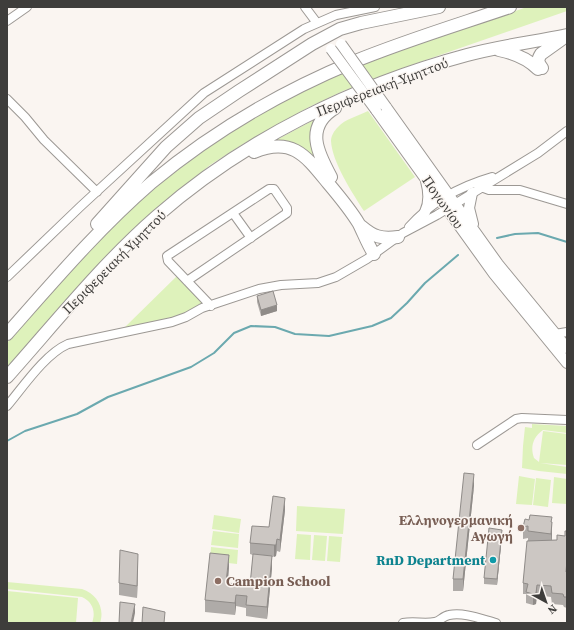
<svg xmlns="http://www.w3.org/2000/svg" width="574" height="630" font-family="'Source Serif 4',serif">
  <rect width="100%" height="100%" fill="#faf5f1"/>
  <!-- green -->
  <path fill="#def2bb" d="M527 7H567V11L417 63 343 91 309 107 243 144 210 165 150 215 34 337 7 368V343C49 294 91 245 139 202 188 159 243 121 301 92 373 56 451 33 527 7Z
    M368 111 415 177 364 211C353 194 332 162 331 141 331 136 334 131 338 127 345 119 358 116 368 111Z
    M323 115 318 165 269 144Z
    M179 274 203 302 181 317 124 328Z
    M532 424 567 426V433L543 430C533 437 530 447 534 458L539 462 543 431 567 434V465L540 463 567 467V474L539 471 522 468 523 446 525 427 532 428Z
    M519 476 535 479 532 505 516 504Z
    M554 477 567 479V504L552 503Z
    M536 478 551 480 548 507 533 505Z
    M297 506 345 509 343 534 296 531Z
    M214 515 241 519 239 533 212 529Z
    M213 531 239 534 238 548 211 545Z
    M297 534 311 535 310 560 295 559Z
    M314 535 327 536 325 561 312 560Z
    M329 536 342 537 340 562 327 561Z
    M211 547 238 550 237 564 210 561Z
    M7 582 82 589C97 594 105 608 100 623H92C96 612 93 602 82 597L7 589Z
    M7 591 78 598 76 623H7Z"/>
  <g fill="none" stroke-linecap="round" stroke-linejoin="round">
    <!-- stream -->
    <path stroke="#6ba9af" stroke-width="2" d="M497 238 515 234 538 233 567 242
      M7 441 25 431 77 414 108 397 191 367 214 353 234 333 251 326 275 327 295 334 329 336 372 326 391 318 407 303 425 283 458 255"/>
    <defs>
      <path id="minor" d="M305 7 317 23
        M7 21 27 7
        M7 99 25 117 44 140 97 192
        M481 187 489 190H520L567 204
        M233 213 251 238
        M409 227C431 202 461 186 492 177
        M7 277 81 206 204 93 304 29 336 15 375 7
        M187 281 287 213V208L274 189H269L167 256 168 261 211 306
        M555 334 567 332
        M7 406C23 387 45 354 68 344L172 322 186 317 202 308 259 289 281 285 318 283 336 277 367 259 403 233 437 215 538 153 567 131
        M477 445 516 419 522 418 567 420
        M403 623C414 621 424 624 435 622 440 621 443 616 449 615 464 612 481 619 496 623"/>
      <path id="major" d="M386 107 498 264 567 348
        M376 110 494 274 567 363
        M472 193 469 208 473 224
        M425 212C430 202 429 192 426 181"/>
      <path id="highway" d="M499 50C514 53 527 58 538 69
        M542 68C538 63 537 60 541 54L562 39
        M254 152C292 136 306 156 328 183 339 196 350 209 359 224 364 234 368 245 374 254
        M331 177C318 153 304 127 335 108
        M97 224 166 147 199 118 239 91 312 44 340 29 361 23 439 7
        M361 226C374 237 381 239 398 237
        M7 334C53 282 98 229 151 183 211 133 281 92 353 62 404 41 457 25 510 7
        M7 377C56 322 102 264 157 216 245 139 355 85 467 55 500 46 534 42 567 35"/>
    </defs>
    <!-- minor casing -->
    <use href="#minor" stroke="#9c9894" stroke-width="10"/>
    <!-- major casing -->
    <use href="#major" stroke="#9c9894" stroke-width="12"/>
    <!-- highway casing -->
    <use href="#highway" stroke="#9c9894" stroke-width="14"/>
    <!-- minor -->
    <use href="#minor" stroke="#fff" stroke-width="8"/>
    <!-- major -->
    <use href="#major" stroke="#fff" stroke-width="10"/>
    <!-- highway -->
    <use href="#highway" stroke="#fff" stroke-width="12"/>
    <defs>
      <path id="major-bridge" d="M341 44 386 107
        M331 49 376 110"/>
    </defs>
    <!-- major-bridge casing -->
    <use href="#major-bridge" stroke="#9c9894" stroke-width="12" stroke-linecap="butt"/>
    <!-- major-bridge -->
    <use href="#major-bridge" stroke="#fff" stroke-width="10"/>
  </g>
  <!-- wall -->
  <path fill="#afaba8" d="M257 296 277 311 261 316 257 302Z
    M474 486 463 591H453V579Z
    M285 510 280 552 277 551 276 556 272 557V568L267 619 246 616V608L236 606 235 615 205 612V600L229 567 228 583 250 585 253 555 250 554V543L269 527Z
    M552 522V540H557L565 536 567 531V608L564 607 563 605 552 604 551 597 537 595 536 604 533 605 526 603V594H523V583L528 541V538L523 539V527Z
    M502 536 497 585 484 584V578Z
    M138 566 137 598 119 595V583Z"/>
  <!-- shaded-wall -->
  <path fill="#8f8b88" d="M277 305V311L261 316V310Z
    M474 474V486L463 591V579Z
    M285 498V510L280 552V540Z
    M552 522V534L551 546V534Z
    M502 530V536L497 585V579Z
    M277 539 276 556 274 557V545Z
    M138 554V566L137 598V586Z
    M229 555V567L226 595V583Z
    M272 556V568L267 619V607Z
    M567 560V571L566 583V572Z
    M537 585V595L536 604 533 605V594Z
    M236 595V606L235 615V603Z
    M135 604V613L133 623H131Z"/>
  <!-- building -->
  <path fill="#ccc7c3" stroke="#8f8b88" d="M273 291 277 305 261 310 257 296Z
    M464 473 474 474 463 579H453Z
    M273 496 285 498 280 540 277 539 276 545H274L250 543 252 526 269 527Z
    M530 515 552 517 551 522H552L551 534 528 531V526L523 527 525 519 529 520Z
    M489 528 502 530 497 579 484 578Z
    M565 531H567V560L566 572 567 573V597H564L563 594 552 593 551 586 537 585 536 593 533 594 526 592 528 584 523 583 527 541 557 540V535L565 536Z
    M120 550 138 554 137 586 119 583Z
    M210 553 229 555 226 583 250 585 253 554 272 556 267 607 246 605 247 596 236 595 235 603 205 600Z
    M120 602 135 604 131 623H119Z
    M143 607 165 612 164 623H142Z"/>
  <!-- markers -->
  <g fill="#8d6e63" stroke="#faf5f1" stroke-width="1.5">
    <circle cx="521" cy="528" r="4"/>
    <circle cx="218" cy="581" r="4"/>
  </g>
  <circle fill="#0f9aa8" stroke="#faf5f1" stroke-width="1.5" cx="493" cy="560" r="4"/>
  <g text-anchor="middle" stroke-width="3" stroke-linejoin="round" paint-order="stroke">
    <!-- street labels -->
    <g font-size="14" fill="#3e3d3b" stroke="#faf5f1">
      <text transform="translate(382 87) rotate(-21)" y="5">Περιφερειακή Υμηττού</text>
      <text transform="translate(443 202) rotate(55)" y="5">Πογωνίου</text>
      <text transform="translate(114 262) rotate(-45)" y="5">Περιφερειακή Υμηττού</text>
    </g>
    <!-- education labels -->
    <g font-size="14" font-weight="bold" fill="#785e54" stroke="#faf5f1" text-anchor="end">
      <text x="513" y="525">Ελληνογερμανική<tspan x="513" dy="16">Αγωγή</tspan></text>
      <text x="226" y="586" text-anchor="start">Campion School</text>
    </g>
    <!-- culture labels -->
    <g font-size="14" font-weight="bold" fill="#0d838f" stroke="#faf5f1" text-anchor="end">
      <text x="485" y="565">RnD Department</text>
    </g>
  </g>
  <!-- border -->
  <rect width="574" height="630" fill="none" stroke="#3e3d3b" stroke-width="16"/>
  <!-- north arrow -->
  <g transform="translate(546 602) rotate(140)" stroke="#faf5f1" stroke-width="3" paint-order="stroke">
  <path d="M0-3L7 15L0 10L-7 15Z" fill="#3e3d3b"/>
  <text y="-6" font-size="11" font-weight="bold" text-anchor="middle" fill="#3e3d3b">N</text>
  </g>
</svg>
